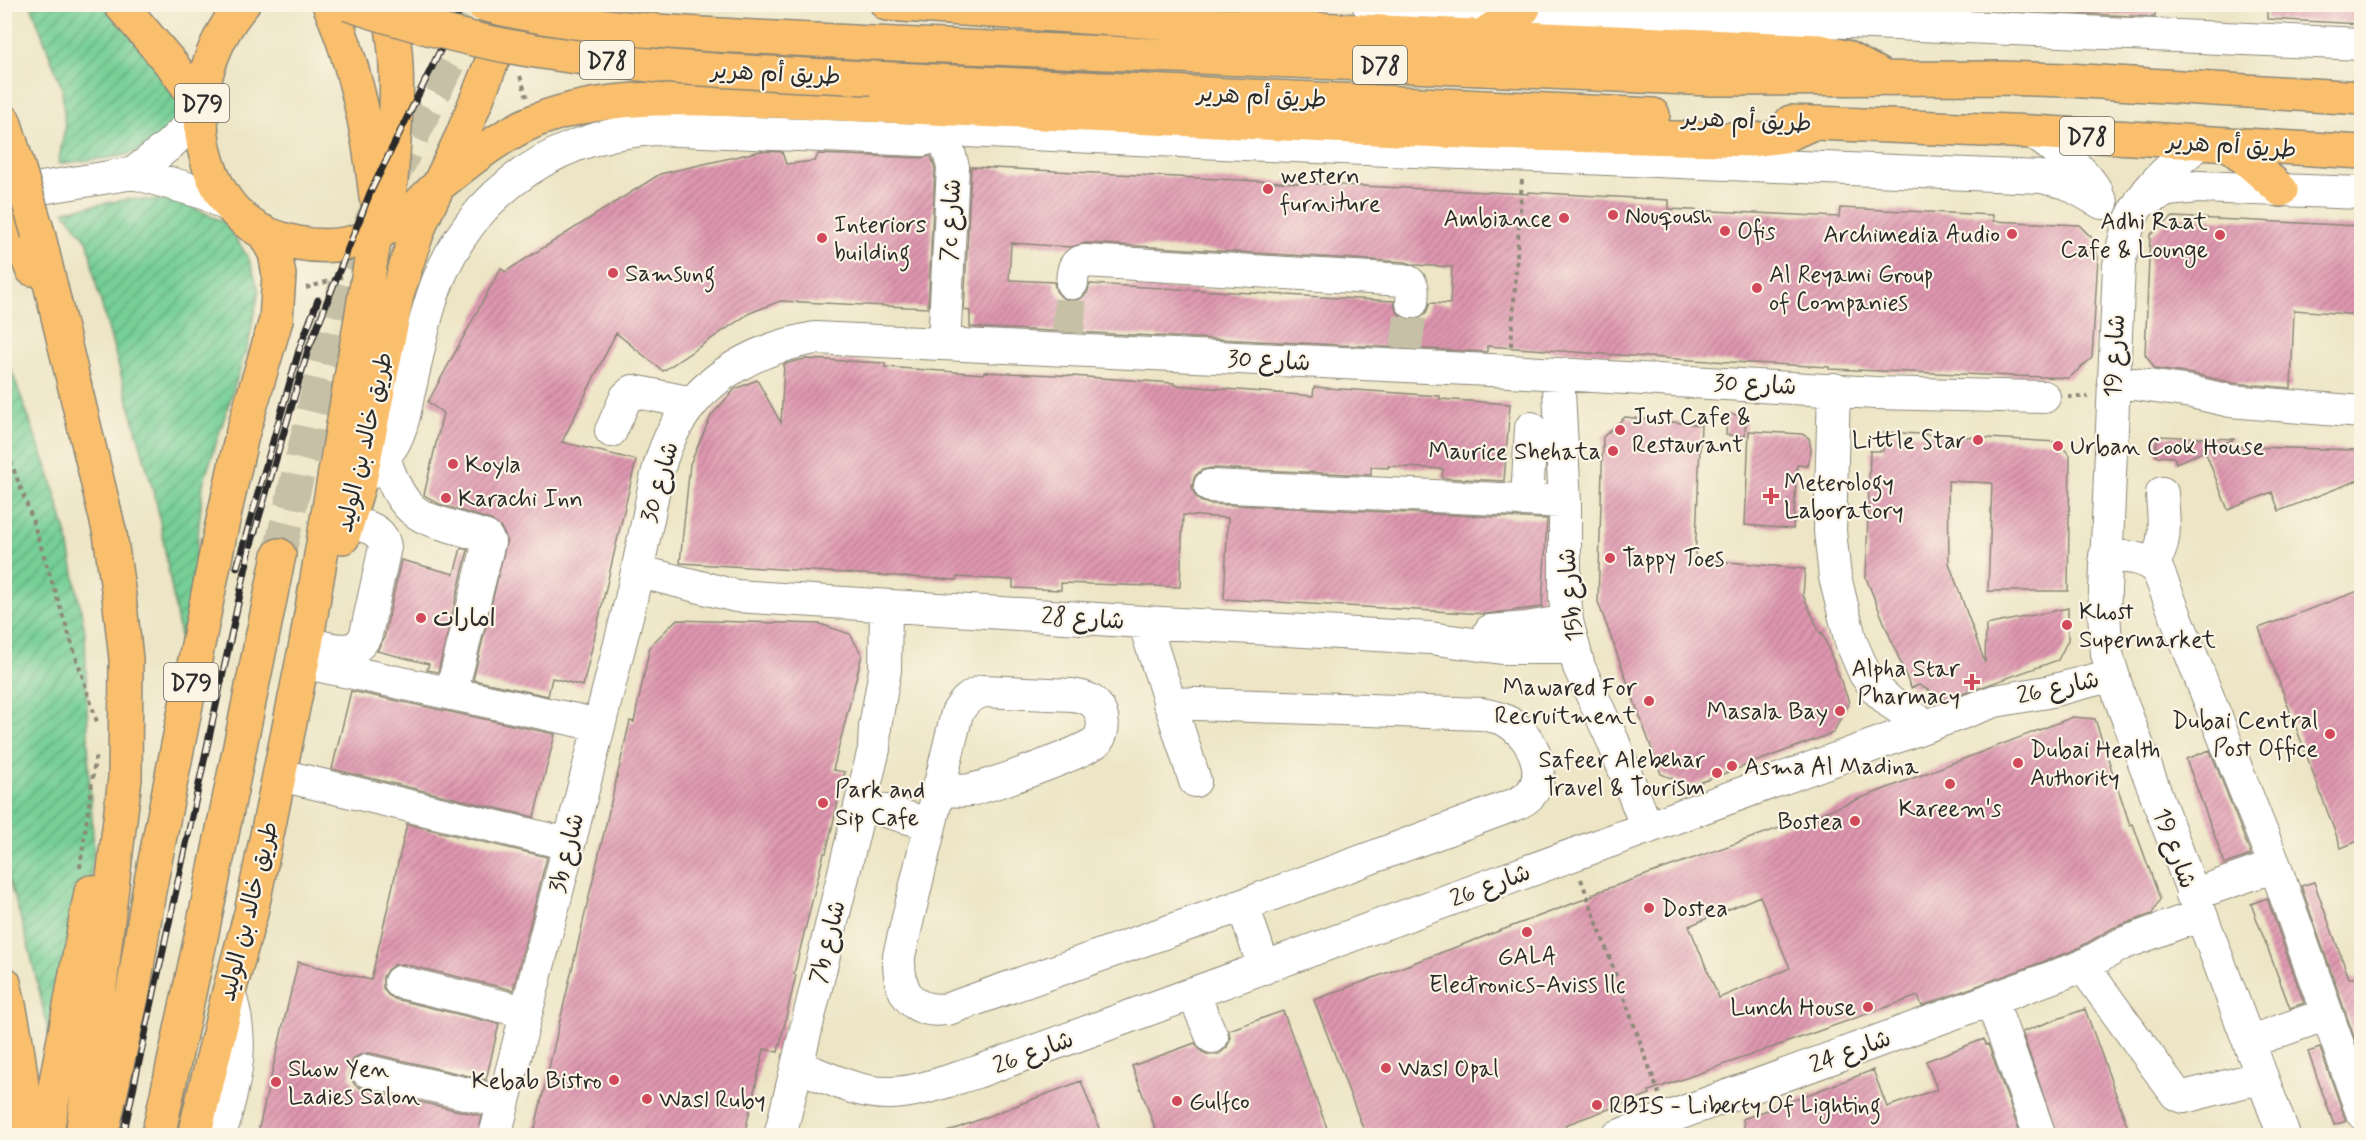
<svg xmlns="http://www.w3.org/2000/svg" width="2366" height="1140" font-family="Mynerve,'Playpen Sans Arabic',sans-serif">
  <defs>
    <pattern id="garden-furrows" width="10" height="10" patternUnits="userSpaceOnUse" patternTransform="scale(1.5)"><rect width="10" height="10" fill="#76cf96"/><path d="M-1 1l2-2M0 10L10 0M9 11l2-2" fill="none" stroke="#61a87b"/></pattern>
    <pattern id="building-hatch" width="6" height="6" patternUnits="userSpaceOnUse" patternTransform="scale(1.5)"><rect width="6" height="6" fill="#df97b0"/><path d="M-1 1l2-2M0 6l6-6M5 7l2-2" fill="none" stroke="#b57b8f"/></pattern>
  </defs>
  <rect width="100%" height="100%" fill="#fcf5e5"/>
  <filter id="ink" filterUnits="userSpaceOnUse"><feTurbulence type="fractalNoise" baseFrequency=".0167" numOctaves="2"/><feDisplacementMap in="SourceGraphic" scale="12" xChannelSelector="R" yChannelSelector="G"/><feConvolveMatrix kernelMatrix="1 2 1 2 8 2 1 2 1" color-interpolation-filters="sRGB"/></filter>
  <filter id="wash" filterUnits="userSpaceOnUse"><feTurbulence type="fractalNoise" baseFrequency=".008" numOctaves="4" result="noise"/><feDisplacementMap in="SourceGraphic" scale="24" xChannelSelector="R" yChannelSelector="G"/><feGaussianBlur stdDeviation="1.35" result="paint"/><feColorMatrix in="noise" values="0 0 0 0 0 0 0 0 0 0 0 0 0 0 0 0 0 1.4 0 .05"/><feComposite in="paint" operator="in"/></filter>
  <g filter="url(#wash)">
    <rect width="100%" height="100%" fill="#ede5c5"/>
    <!-- garden -->
    <path fill="url(#garden-furrows)" stroke="#507d60" stroke-width="1.5" d="M31 5H116L187 113 156 147 117 157 58 164 65 128 62 88Z
      M128 199 179 201 226 223 249 259 259 290 249 341 203 484 195 566 182 647 157 505 96 284 88 242 64 211Z
      M4 350 51 479 67 536 85 632 89 773 94 852 87 911 52 1054C41 991 26 930 5 869Z"/>
    <g id="blocks">
      <!-- building -->
      <path fill="url(#building-hatch)" fill-rule="evenodd" d="M2000 4H2156L2155 17 2000 10Z
        M2267 4H2361V24L2267 19Z
        M761 151 782 152 786 164 815 161 818 154 921 158 931 156 935 169 928 308 780 301 750 313 663 371 616 333 562 442 636 460 583 686 552 678 548 696 473 680 507 539 501 528 491 520 439 504 424 495 443 413 428 402 501 268 505 272 660 174Z
        M971 167 1528 194V192L1669 200V209L1839 217 1840 208 1993 215V221L2079 225 2093 239 2098 257 2092 358 2069 378 1829 369V367L1691 360 1487 346V352L970 327V311L964 310ZM1011 243 1071 247 1086 243 1405 262 1415 265 1452 267 1450 304 1430 303 1426 313 1420 318 1411 320 1401 316 1395 309 1394 301 1090 284 1087 293 1080 299 1070 301 1061 297 1056 291 1054 282 1009 280Z
        M2173 217 2361 226V315L2294 310 2291 388 2233 383 2194 374 2155 369 2145 354 2150 235Z
        M805 359 885 363V367L984 374V372L1057 375 1174 383V385L1313 396 1314 387 1440 396V399L1510 404 1504 481 1442 478 1443 469 1388 466V468L1371 467V475L1211 468 1202 470 1195 476 1192 486 1194 494 1200 501 1209 504 1547 519 1542 607 1486 614 1224 599 1228 518 1183 515 1180 587 1061 583V590L1013 588V580L957 577V580L680 563 690 464 711 416 735 389 757 380 781 423 784 364Z
        M1727 414 1746 416 1745 436 1726 435Z
        M1625 417 1701 425 1695 559 1805 569 1803 595 1820 633 1822 632 1849 702 1833 733 1691 786 1661 774 1598 602 1603 437Z
        M1749 431 1802 434 1809 438 1811 450 1808 466 1797 465 1793 529 1745 525Z
        M1884 432 2057 442 2070 455 2068 591H1988L1992 483 1948 481 1949 563 1985 663 1986 625 2068 608V640L2058 660 1937 703 1934 693 1919 685 1911 688 1866 578 1870 451H1883Z
        M2157 436 2235 439 2219 446 2357 450 2361 457V479L2279 511 2272 492 2228 510 2205 451 2176 463 2174 457 2156 456Z
        M461 548 468 550 438 672 427 670 429 664 377 651 384 638 401 560 454 574Z
        M2361 590V840L2341 848 2259 628Z
        M676 620 820 624 850 634 862 655 833 770 845 772 826 853H824L794 974 796 975 778 1052 764 1049 744 1136H533L630 721 634 722 650 646Z
        M351 691 555 734 534 817 332 769Z
        M2073 717 2095 719 2130 825 2133 824 2160 899 2152 914 2113 928 2075 950 1922 1006 1918 996 1649 1091 1650 1094 1565 1125 1566 1130 1553 1136H1366L1314 1000 1593 896 1592 894 1822 813ZM1760 896 1790 968 1719 998 1689 926Z
        M2210 750 2251 855 2225 864 2186 759Z
        M407 824 547 857 513 990 404 964 394 965 387 970 383 977V988L388 995 395 999 499 1024 486 1080 370 1053 362 1054 354 1058 350 1066V1077L355 1085 363 1089 482 1116 478 1136H257L298 962 371 980Z
        M2314 882 2349 978H2361V1057L2301 886Z
        M2267 898 2304 1003 2290 1008 2251 904Z
        M2085 1009 2131 1136H2057L2022 1032Z
        M1283 1011 1330 1136H1158L1132 1066 1195 1043 1202 1052 1209 1055 1219 1054 1227 1047 1230 1040 1229 1030Z
        M1984 1039 1986 1045 1988 1044 2021 1136H1745L1743 1119 1873 1070 1887 1107 1937 1089 1926 1061Z
        M2320 1048 2346 1121 2334 1125 2308 1052Z
        M1081 1081 1102 1136H944V1133Z"/>
    </g>
  </g>
  <g filter="url(#ink)">
    <use href="#blocks" fill-opacity="0" stroke="#8c8878" stroke-width="1.5"/>
    <g fill="none" stroke-linecap="round" stroke-linejoin="round">
      <!-- minor-tunnel -->
      <path stroke="#c6c0a6" stroke-width="32" stroke-dasharray="32 16" stroke-linecap="butt" d="M1068 332 1072 283
        M1406 349 1412 302"/>
      <!-- major-tunnel -->
      <path stroke="#c6c0a6" stroke-width="33" stroke-dasharray="33 16" stroke-linecap="butt" d="M279 555 331 334 348 276 371 221 438 85 481 4"/>
      <defs>
        <path id="minor" d="M1368 4 1383 7 1524 8 2362 44
          M929 119 947 145 953 167 944 344
          M2033 132C2055 150 2083 167 2097 192
          M2200 143C2173 165 2145 186 2131 219 2125 233 2122 250 2119 265L2104 614 2107 654 2120 698 2284 1136
          M134 173 169 145 201 114
          M4 194 134 173 204 193 229 206
          M2140 202 2168 190 2198 187 2362 193
          M1072 283C1073 273 1072 262 1085 261L1404 280C1415 283 1413 292 1412 302
          M1558 374 1565 502V595L1567 621 1579 667 1613 741 1647 828
          M2113 381 2191 392 2230 401 2362 412
          M1834 389 1830 531 1835 577 1851 642 1865 674 1876 689 1890 702 1927 726
          M611 431 626 397 633 391 692 403
          M384 457C406 526 425 516 486 537L489 542 451 694
          M360 480C373 469 385 458 394 443 402 428 405 412 408 396 415 368 420 339 428 311 456 205 545 135 655 129L922 140 954 131H966L1243 144 2041 177 2067 183 2102 203
          M1210 486 1565 502
          M1527 500 1531 428
          M2105 556C2125 557 2143 555 2158 571L2275 866 2362 1113
          M2152 564C2169 544 2163 518 2162 493
          M637 571 736 596 1144 622 1430 638 1502 648H1573
          M1144 622 1195 781
          M1490 631 1527 628 1567 621
          M310 644C331 648 356 659 366 634L385 547C382 527 363 526 347 522
          M302 662 599 725
          M280 775 569 844
          M938 787C949 790 959 792 970 790 989 786 1088 752 1098 740 1103 733 1104 722 1101 714 1096 700 1086 697 1072 695L983 691C970 696 964 701 957 713L899 956C898 990 909 1014 948 1009L1243 905 1516 804C1555 788 1537 739 1508 722 1500 717 1491 716 1482 714L1169 703
          M861 804 929 824
          M2192 895 2275 866
          M1243 905 1264 968
          M2083 966 2176 1094 2184 1097 2262 1077
          M400 982 526 1012
          M1193 993 1212 1037
          M1991 999 2040 1136
          M2249 1042 2327 1014
          M797 1066C825 1076 856 1093 886 1093 916 1094 949 1080 977 1072L1995 701 2047 692 2113 675
          M367 1071 503 1102
          M220 1136C234 1082 247 1047 229 992
          M495 1136C538 962 583 789 627 616 635 584 641 551 648 519 654 487 659 456 675 428 705 375 758 348 815 338L1510 371 1875 393 2044 397
          M780 1136 874 749 875 727 885 670 886 606
          M1618 1136 2083 966 2122 944 2200 915"/>
        <path id="major" d="M120 4 173 66 201 105
          M243 4C209 44 194 97 204 148 212 185 233 221 270 235 323 255 369 247 413 210 422 202 430 192 439 185 469 161 502 134 537 120 612 91 697 99 776 101L1486 133 1753 140 1784 136 1813 123
          M329 4C355 65 369 132 376 197
          M887 4 1174 23 1820 51 1845 57 1881 76
          M1480 37 1524 8
          M873 43 1712 79 2001 78 2067 80 2362 98
          M872 78 1653 115
          M4 121 11 143
          M1791 122 2033 132 2362 152
          M2230 145 2281 190
          M4 201 32 269
          M38 233 110 534 119 596 126 659 125 778 83 1128
          M343 537 360 480 397 295 411 250 422 220 462 136 515 4
          M4 983C16 1033 25 1084 24 1136
          M46 1136 91 892
          M101 1136 133 992 149 891 220 534 242 435 276 320 279 275 275 253 264 233
          M158 1136 200 942 279 555
          M194 1136 229 992 251 913 306 644 375 236 388 202 390 190C395 130 403 64 387 4"/>
      </defs>
      <!-- minor casing -->
      <use href="#minor" stroke="#8c8878" stroke-width="34"/>
      <!-- major casing -->
      <use href="#major" stroke="#8c8878" stroke-width="36"/>
      <!-- path -->
      <path stroke="#8c8878" stroke-width="4" stroke-dasharray="4.5 4.5" stroke-linecap="butt" d="M520 76 527 97
        M306 288 342 277
        M1511 346 1522 180
        M2068 397H2088
        M4 444 30 513 97 722
        M80 868 96 753
        M1581 879 1659 1094"/>
      <!-- minor -->
      <use href="#minor" stroke="#fff" stroke-width="32"/>
      <!-- major -->
      <use href="#major" stroke="#f9bf6d" stroke-width="33"/>
      <defs>
        <path id="rail" d="M237 567 300 347 318 300
          M123 1136 250 548 308 350 370 193 463 4"/>
      </defs>
      <!-- rail casing -->
      <use href="#rail" stroke="#2b2b2b" stroke-width="7"/>
      <!-- rail -->
      <use href="#rail" stroke="#fcf5e5" stroke-width="4.5" stroke-dasharray="14" stroke-linecap="butt"/>
      <defs>
        <path id="major-bridge" d="M348 4C411 25 476 42 542 52 651 69 762 73 872 78
          M482 4C610 36 743 35 873 43
          M11 143 38 233"/>
      </defs>
      <!-- major-bridge casing -->
      <use href="#major-bridge" stroke="#8c8878" stroke-width="36" stroke-linecap="butt"/>
      <!-- major-bridge -->
      <use href="#major-bridge" stroke="#f9bf6d" stroke-width="33"/>
    </g>
  </g>
  <!-- markers -->
  <g fill="#d1495b" stroke="#fcf5e5" stroke-width="2">
    <circle cx="1268" cy="189" r="6"/>
    <circle cx="1613" cy="215" r="6"/>
    <circle cx="1564" cy="218" r="6"/>
    <circle cx="1725" cy="231" r="6"/>
    <circle cx="2012" cy="234" r="6"/>
    <circle cx="2220" cy="235" r="6"/>
    <circle cx="822" cy="238" r="6"/>
    <circle cx="613" cy="273" r="6"/>
    <circle cx="1757" cy="288" r="6"/>
    <circle cx="1620" cy="430" r="6"/>
    <circle cx="1978" cy="440" r="6"/>
    <circle cx="2058" cy="446" r="6"/>
    <circle cx="1613" cy="451" r="6"/>
    <circle cx="453" cy="464" r="6"/>
    <path d="M1768 487h6v6h6v6h-6v6h-6v-6h-6v-6h6z"/>
    <circle cx="446" cy="498" r="6"/>
    <circle cx="1610" cy="558" r="6"/>
    <circle cx="421" cy="618" r="6"/>
    <circle cx="2067" cy="625" r="6"/>
    <path d="M1969 673h6v6h6v6h-6v6h-6v-6h-6v-6h6z"/>
    <circle cx="1649" cy="701" r="6"/>
    <circle cx="1840" cy="711" r="6"/>
    <circle cx="2330" cy="734" r="6"/>
    <circle cx="2018" cy="763" r="6"/>
    <circle cx="1732" cy="766" r="6"/>
    <circle cx="1717" cy="773" r="6"/>
    <circle cx="1950" cy="784" r="6"/>
    <circle cx="823" cy="803" r="6"/>
    <circle cx="1855" cy="821" r="6"/>
    <circle cx="1649" cy="908" r="6"/>
    <circle cx="1527" cy="932" r="6"/>
    <circle cx="1868" cy="1007" r="6"/>
    <circle cx="1386" cy="1068" r="6"/>
    <circle cx="614" cy="1080" r="6"/>
    <circle cx="276" cy="1082" r="6"/>
    <circle cx="647" cy="1099" r="6"/>
    <circle cx="1177" cy="1101" r="6"/>
    <circle cx="1597" cy="1105" r="6"/>
  </g>
  <g text-anchor="middle" stroke-width="4.5" stroke-linejoin="round" paint-order="stroke">
    <!-- shield labels -->
    <g fill="#fcf5e5" stroke="#6a6863" stroke-width="1.5">
      <rect x="580" y="41" width="54" height="38" rx="4.5"/>
      <rect x="1353" y="46" width="54" height="38" rx="4.5"/>
      <rect x="175" y="84" width="54" height="38" rx="4.5"/>
      <rect x="2060" y="117" width="54" height="38" rx="4.5"/>
      <rect x="164" y="663" width="54" height="38" rx="4.5"/>
    </g>
    <g font-size="22" font-weight="bold" fill="#2b2b2b">
      <text x="607" y="68">D78</text>
      <text x="1380" y="73">D78</text>
      <text x="202" y="111">D79</text>
      <text x="2087" y="144">D78</text>
      <text x="191" y="690">D79</text>
    </g>
    <!-- street labels -->
    <g font-size="24" fill="#2b2b2b" stroke="#fcf5e5">
      <text transform="translate(776 73) rotate(3)" y="8">طريق أم هرير</text>
      <text transform="translate(1262 96) rotate(3)" y="8">طريق أم هرير</text>
      <text transform="translate(1747 120) rotate(3)" y="8">طريق أم هرير</text>
      <text transform="translate(2232 145) rotate(4)" y="8">طريق أم هرير</text>
      <text transform="translate(950 220) rotate(-87)" y="8">7c شارع</text>
      <text transform="translate(2114 356) rotate(-87)" y="8">شارع 19</text>
      <text transform="translate(1269 360) rotate(3)" y="8">شارع 30</text>
      <text transform="translate(1755 384) rotate(3)" y="8">شارع 30</text>
      <text transform="translate(364 442) rotate(-77)" y="8">طريق خالد بن الوليد</text>
      <text transform="translate(659 482) rotate(-74)" y="8">شارع 30</text>
      <text transform="translate(1570 595) rotate(-95)" y="8">15b شارع</text>
      <text transform="translate(1083 618) rotate(4)" y="8">شارع 28</text>
      <text transform="translate(2058 687) rotate(-12)" y="8">شارع 26</text>
      <text transform="translate(2175 848) rotate(70)" y="8">شارع 19</text>
      <text transform="translate(566 853) rotate(-76)" y="8">3b شارع</text>
      <text transform="translate(1490 885) rotate(-20)" y="8">شارع 26</text>
      <text transform="translate(248 911) rotate(-76)" y="8">طريق خالد بن الوليد</text>
      <text transform="translate(827 942) rotate(-76)" y="8">7b شارع</text>
      <text transform="translate(1850 1051) rotate(-20)" y="8">شارع 24</text>
      <text transform="translate(1033 1052) rotate(-20)" y="8">شارع 26</text>
    </g>
    <!-- poi labels -->
    <g font-size="24" fill="#2b2b2b" stroke="#fcf5e5" text-anchor="start">
      <text x="1280" y="183">western<tspan x="1280" dy="28">furniture</tspan></text>
      <text x="1625" y="223">Nouqoush</text>
      <text x="1552" y="226" text-anchor="end">Ambiance</text>
      <text x="2208" y="229" text-anchor="end">Adhi Raat<tspan x="2208" dy="28">Cafe &amp; Lounge</tspan></text>
      <text x="834" y="232">Interiors<tspan x="834" dy="28">building</tspan></text>
      <text x="1737" y="239">Ofis</text>
      <text x="2000" y="242" text-anchor="end">Archimedia Audio</text>
      <text x="625" y="281">Samsung</text>
      <text x="1769" y="282">Al Reyami Group<tspan x="1769" dy="28">of Companies</tspan></text>
      <text x="1632" y="424">Just Cafe &amp;<tspan x="1632" dy="28">Restaurant</tspan></text>
      <text x="1966" y="448" text-anchor="end">Little Star</text>
      <text x="2070" y="454">Urban Cook House</text>
      <text x="1601" y="459" text-anchor="end">Maurice Shehata</text>
      <text x="465" y="472">Koyla</text>
      <text x="1784" y="490">Meterology<tspan x="1784" dy="28">Laboratory</tspan></text>
      <text x="458" y="506">Karachi Inn</text>
      <text x="1622" y="566">Tappy Toes</text>
      <text x="2079" y="619">Khost<tspan x="2079" dy="28">Supermarket</tspan></text>
      <text x="433" y="626">امارات</text>
      <text x="1960" y="676" text-anchor="end">Alpha Star<tspan x="1960" dy="28">Pharmacy</tspan></text>
      <text x="1637" y="695" text-anchor="end">Mawared For<tspan x="1637" dy="28">Recruitment</tspan></text>
      <text x="1828" y="719" text-anchor="end">Masala Bay</text>
      <text x="2318" y="728" text-anchor="end">Dubai Central<tspan x="2318" dy="28">Post Office</tspan></text>
      <text x="2030" y="757">Dubai Health<tspan x="2030" dy="28">Authority</tspan></text>
      <text x="1705" y="767" text-anchor="end">Safeer Alebehar<tspan x="1705" dy="28">Travel &amp; Tourism</tspan></text>
      <text x="1744" y="774">Asma Al Madina</text>
      <text x="835" y="797">Park and<tspan x="835" dy="28">Sip Cafe</tspan></text>
      <text x="1950" y="816" text-anchor="middle">Kareem's</text>
      <text x="1843" y="829" text-anchor="end">Bostea</text>
      <text x="1661" y="916">Dostea</text>
      <text x="1527" y="964" text-anchor="middle">GALA<tspan x="1527" dy="28">Electronics-Aviss llc</tspan></text>
      <text x="1856" y="1015" text-anchor="end">Lunch House</text>
      <text x="288" y="1076">Show Yen<tspan x="288" dy="28">Ladies Salon</tspan></text>
      <text x="1398" y="1076">Wasl Opal</text>
      <text x="602" y="1088" text-anchor="end">Kebab Bistro</text>
      <text x="659" y="1107">Wasl Ruby</text>
      <text x="1189" y="1109">Gulfco</text>
      <text x="1609" y="1113">RBIS - Liberty Of Lighting</text>
    </g>
  </g>
  <!-- margin -->
  <rect width="2366" height="1140" fill="none" stroke="#fcf5e5" stroke-width="24"/>
</svg>
